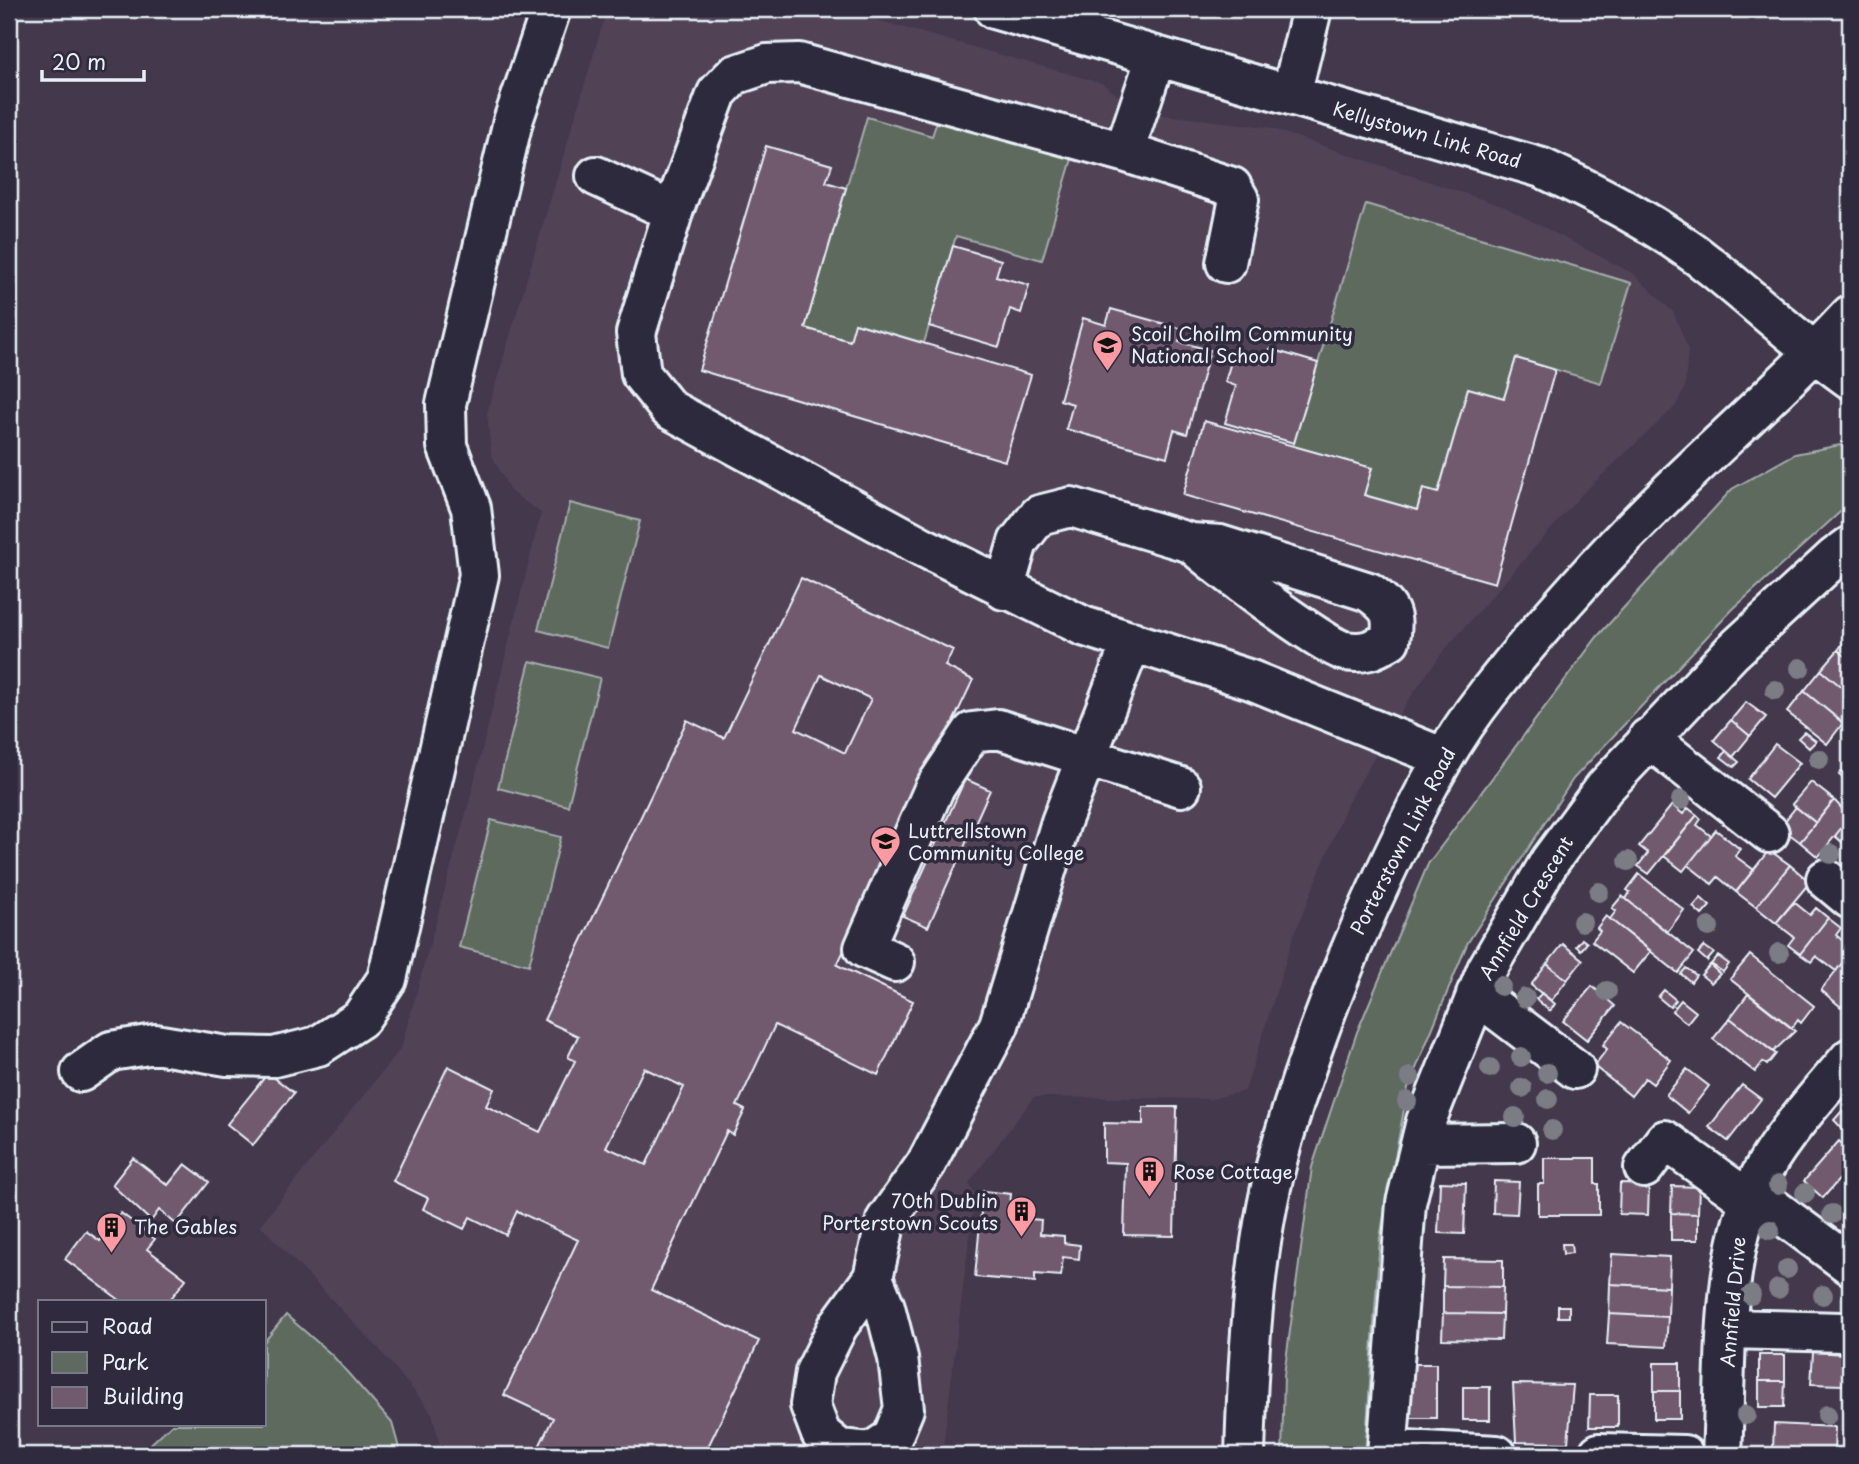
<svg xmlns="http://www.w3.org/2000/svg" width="1859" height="1464" font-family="'Playpen Sans',sans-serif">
  <rect width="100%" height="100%" fill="#43384c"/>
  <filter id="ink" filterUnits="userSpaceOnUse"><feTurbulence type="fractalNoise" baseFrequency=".0143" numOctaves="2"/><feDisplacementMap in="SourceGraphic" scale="14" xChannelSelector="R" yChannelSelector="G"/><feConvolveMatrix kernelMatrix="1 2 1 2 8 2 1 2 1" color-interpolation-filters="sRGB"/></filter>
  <g filter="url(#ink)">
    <!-- built -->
    <path fill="#514256" d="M607 9H837L1102 83 1140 112 1267 127 1505 207 1634 274 1674 313 1688 349 1685 388 1676 406 1581 495 1442 653 1407 702 1347 804 1294 935 1245 1091 1211 1099 1034 1097 969 1183 975 1193 942 1455H442L432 1413 379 1349 260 1225 401 1048 469 802 541 513 510 491 491 454 487 413Z"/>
    <!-- green -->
    <path fill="#5e6a5f" stroke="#a3aeac" stroke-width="2" d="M940 113 1074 152 1042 260 956 236 924 343 856 323 850 341 805 328 867 117 932 136Z
      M1366 204 1631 283 1601 383 1516 358 1504 398 1468 388 1438 493 1423 489 1417 510 1364 495 1371 468 1293 446Z
      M1840 445 1850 452V503L1733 609 1573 779 1467 944 1408 1088 1380 1238 1365 1455H1282L1284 1375 1312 1167 1357 1032 1428 864 1597 637 1732 489 1795 454Z
      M570 503 640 521 608 648 538 630Z
      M530 661 600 678 568 806 498 788Z
      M491 820 561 837 529 965 459 947Z
      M286 1315 332 1355 392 1423 401 1455H139L172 1424H264V1342Z"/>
    <!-- building -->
    <path fill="#725a6e" stroke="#e8f1f8" stroke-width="2" fill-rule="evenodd" d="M766 146 832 165 826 182 846 188 805 328 850 341 855 323 1031 375 1005 461 699 370Z
      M953 246 1001 260 996 276 1029 285 1021 313 1010 309 999 347 929 326Z
      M1111 309 1183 329 1179 342 1210 350 1187 434 1174 430 1167 457 1066 429 1073 404 1060 400 1083 318 1106 325Z
      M1270 349 1318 363 1294 443 1225 423 1236 386 1225 382 1233 355 1266 364Z
      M1516 358 1555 370 1495 583 1183 495 1204 421 1372 468 1364 495 1417 510 1423 489 1438 493 1468 388 1504 398Z
      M801 578 953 650 945 666 973 680 837 965 913 1001 878 1075 775 1025 737 1106 745 1110 733 1135 727 1131 651 1290 759 1341 704 1455H535L553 1418 504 1395 578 1240 517 1211 506 1235 470 1217 464 1229 423 1209 428 1198 393 1181 448 1066 494 1089 486 1106 540 1132 575 1061 568 1057 578 1036 544 1020 687 720 724 738ZM821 675 871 699 845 753 796 729ZM644 1068 684 1087 646 1165 606 1147Z
      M1850 634V660L1838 650Z
      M1838 650 1850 660V694L1821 670Z
      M1821 670 1850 694V715L1843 723 1804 691Z
      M1804 691 1843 723 1827 744 1787 712Z
      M1746 702 1766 717 1750 736 1731 720Z
      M1731 720 1750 736 1733 757 1714 740Z
      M1804 732 1816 741 1809 748 1798 738Z
      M1775 744 1800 763 1771 798 1748 779Z
      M1726 751 1739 762 1734 767 1721 757Z
      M1847 765 1850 768 1847 782 1839 775Z
      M965 779 990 790 928 927 903 916Z
      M1811 782 1834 800 1816 823 1792 804Z
      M1834 800 1850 817 1818 857 1800 842Z
      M1672 805 1683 814 1688 808 1697 815 1649 874 1638 866 1648 853 1639 846Z
      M1796 807 1816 823 1800 842 1780 827Z
      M1697 815 1701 819 1697 825 1711 836 1683 871 1664 856Z
      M1850 817V849L1835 836Z
      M1716 830 1740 849 1735 856 1754 870 1736 892 1718 877 1712 884 1688 865Z
      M1769 850 1790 865 1756 907 1736 892Z
      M1790 865 1810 882 1776 923 1756 907Z
      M1639 874 1684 910 1667 932 1626 899 1630 892 1627 890Z
      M1622 896 1694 953 1678 973 1610 919 1616 911 1612 908Z
      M1701 898 1710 906 1702 915 1693 907Z
      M1794 902 1810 915 1816 908 1828 918 1800 954 1788 945 1794 937 1776 923Z
      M1606 916 1651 951 1633 973 1592 941 1600 931 1597 928Z
      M1828 918 1841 928 1836 935 1850 947V953L1836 971 1816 956 1811 962 1800 954Z
      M1582 939 1587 943 1581 950 1576 946Z
      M1563 944 1583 960 1567 980 1547 964Z
      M1704 946 1714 953 1707 961 1698 953Z
      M1850 953V996L1841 1007 1821 990Z
      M1750 955 1814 1006 1801 1023 1798 1020 1792 1028 1730 979Z
      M1718 956 1729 964 1723 972 1711 964Z
      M1547 964 1567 980 1551 1001 1531 985Z
      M1710 965 1720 974 1711 983 1701 975Z
      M1686 968 1696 975 1691 982 1681 974Z
      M1592 986 1615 1006 1587 1040 1563 1021Z
      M1664 990 1676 1000 1670 1007 1658 997Z
      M1542 993 1555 1004 1550 1011 1536 999Z
      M1748 994 1795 1031 1773 1052 1730 1018Z
      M1681 1000 1696 1012 1687 1023 1672 1011Z
      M1730 1018 1776 1054 1767 1065 1763 1062 1755 1072 1713 1039Z
      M1621 1022 1671 1060 1653 1084 1645 1078 1631 1096 1594 1066 1607 1049 1603 1045Z
      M1687 1069 1709 1086 1688 1113 1666 1095Z
      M268 1073 294 1093 253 1145 227 1124Z
      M1742 1085 1761 1099 1728 1141 1709 1127Z
      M1850 1102V1137L1834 1120Z
      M1143 1107H1177L1174 1236 1124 1235 1126 1163 1104 1162V1123L1143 1124Z
      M1839 1141 1850 1151V1167L1823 1198 1804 1181Z
      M133 1158 168 1185 185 1164 209 1182 176 1224 159 1210 151 1221 112 1185Z
      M1544 1158H1595V1184H1599V1215H1538V1184H1544Z
      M1494 1181 1519 1182 1517 1214 1493 1213Z
      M1440 1182 1466 1183 1464 1234 1438 1233Z
      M1620 1183 1649 1184 1648 1215 1619 1214Z
      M1672 1186 1699 1187 1698 1214 1671 1213Z
      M983 1191 1011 1194 1009 1217 1041 1220 1040 1234 1064 1236V1243L1080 1245 1079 1259 1063 1257 1061 1276 1035 1274V1282L975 1277Z
      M121 1213 155 1239 147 1249 186 1279 169 1301H121L65 1259 86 1231 100 1241Z
      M1671 1213 1698 1214V1240H1671Z
      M1562 1244H1571L1572 1253 1563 1254Z
      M1612 1254 1670 1257 1669 1287 1610 1284Z
      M1444 1259 1503 1260V1287L1443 1286Z
      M1610 1284 1669 1287 1668 1317 1609 1314Z
      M1443 1286 1503 1287 1502 1314 1443 1313Z
      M1558 1306H1569V1317H1558Z
      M1443 1313 1502 1314 1501 1340 1442 1339Z
      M1609 1314 1668 1317 1666 1347 1607 1344Z
      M1813 1352 1844 1354 1843 1385 1811 1384Z
      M1759 1355H1785V1381H1759Z
      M1654 1363H1680V1391H1654Z
      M1412 1364H1436V1418H1408L1409 1375H1412Z
      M1759 1381H1785L1784 1407H1759Z
      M1513 1384 1573 1385 1568 1443 1516 1442Z
      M1463 1387H1490V1420H1463Z
      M1654 1391H1680V1419H1654Z
      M1590 1395H1618V1427H1589Z
      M1774 1424 1835 1427 1834 1452 1773 1449Z
      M1773 1449 1834 1452V1455H1773Z"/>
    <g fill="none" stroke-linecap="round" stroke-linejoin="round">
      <defs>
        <path id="minor" d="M994 9 1542 168C1602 196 1661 226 1713 268 1759 305 1802 345 1850 379
          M1156 57 1124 152 1232 187 1239 199 1226 263
          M1291 95 1312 9
          M1124 152 799 63 767 64 734 75 717 93 674 209 636 333 641 374 669 409 923 547 1083 626 1251 680 1442 757
          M596 176 654 203 674 209
          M1004 590 1018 542 1039 515 1071 507 1191 543 1220 545 1369 592C1390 607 1395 614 1390 640 1374 650 1364 654 1345 651 1325 648 1211 561 1191 543
          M1648 738 1769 833
          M1826 879 1850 899
          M895 962 864 948 934 789 972 732 998 729 1181 787
          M1476 994 1575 1069
          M81 1072 111 1051 155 1044 227 1056 274 1057 318 1046 361 1018 387 979 479 575 471 508 447 446 446 404 513 121 551 9
          M1421 1144 1516 1143
          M1644 1168 1665 1140 1750 1201
          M1753 1193 1850 1265
          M873 1278 885 1307 898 1358 904 1409 892 1438 871 1452 839 1449 821 1434 810 1405 815 1372 838 1326 873 1278 886 1220 926 1164 999 1025 1061 822 1132 641
          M1728 1329 1842 1332
          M1388 1449 1497 1455
          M1599 1453 1684 1455
          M1245 1455C1248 1349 1254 1238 1284 1136 1311 1046 1345 958 1385 873 1415 809 1444 749 1488 693 1543 623 1613 545 1677 484 1735 428 1795 375 1850 315
          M1387 1455 1406 1203 1426 1121 1487 969 1550 861 1604 788 1732 652 1835 557 1850 546
          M1722 1455C1727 1363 1719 1249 1765 1167 1783 1134 1825 1088 1850 1058"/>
      </defs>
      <!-- minor casing -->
      <use href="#minor" stroke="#e8f1f8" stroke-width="44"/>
      <!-- minor -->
      <use href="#minor" stroke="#2f2a3d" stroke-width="38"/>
    </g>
    <!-- trees -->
    <g fill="#7c7c85">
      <circle cx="1800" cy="668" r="10"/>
      <circle cx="1775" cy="690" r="10"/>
      <circle cx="1819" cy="759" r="10"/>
      <circle cx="1681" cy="800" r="10"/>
      <circle cx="1831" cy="854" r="10"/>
      <circle cx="1628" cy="861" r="10"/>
      <circle cx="1599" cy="892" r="10"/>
      <circle cx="1582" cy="922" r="10"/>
      <circle cx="1709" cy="927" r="10"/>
      <circle cx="1779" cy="953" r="10"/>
      <circle cx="1501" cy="986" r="10"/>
      <circle cx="1607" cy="991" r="10"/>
      <circle cx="1525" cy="998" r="10"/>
      <circle cx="1521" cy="1057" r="10"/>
      <circle cx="1490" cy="1068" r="10"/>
      <circle cx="1547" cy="1073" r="10"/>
      <circle cx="1410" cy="1077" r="10"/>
      <circle cx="1522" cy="1088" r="10"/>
      <circle cx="1548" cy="1099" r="10"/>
      <circle cx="1407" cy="1101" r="10"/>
      <circle cx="1515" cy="1117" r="10"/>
      <circle cx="1552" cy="1130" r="10"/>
      <circle cx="1778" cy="1185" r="10"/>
      <circle cx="1805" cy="1193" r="10"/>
      <circle cx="1832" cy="1214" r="10"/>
      <circle cx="1770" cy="1230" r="10"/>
      <circle cx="1787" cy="1269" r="10"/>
      <circle cx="1778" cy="1289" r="10"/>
      <circle cx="1751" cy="1295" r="10"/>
      <circle cx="1823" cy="1295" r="10"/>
      <circle cx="1746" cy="1415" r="10"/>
      <circle cx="1827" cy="1415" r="10"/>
    </g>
  </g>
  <!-- icons -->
  <defs>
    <symbol id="school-pin" viewBox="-11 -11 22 30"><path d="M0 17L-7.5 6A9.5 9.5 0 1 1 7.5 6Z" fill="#ff9aa2" stroke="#2f2a3d"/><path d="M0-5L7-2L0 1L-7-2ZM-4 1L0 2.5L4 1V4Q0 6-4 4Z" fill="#111"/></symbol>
    <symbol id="building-pin" viewBox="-11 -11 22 30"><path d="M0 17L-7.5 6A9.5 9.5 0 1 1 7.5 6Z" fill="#ff9aa2" stroke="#2f2a3d"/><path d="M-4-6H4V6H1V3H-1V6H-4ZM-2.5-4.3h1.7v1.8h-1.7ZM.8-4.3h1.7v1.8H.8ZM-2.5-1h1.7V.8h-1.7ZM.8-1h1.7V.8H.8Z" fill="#111"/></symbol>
  </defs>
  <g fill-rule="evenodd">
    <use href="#school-pin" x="1090" y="328" width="35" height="47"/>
    <use href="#school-pin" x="868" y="824" width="35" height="47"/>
    <use href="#building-pin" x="1132" y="1154" width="35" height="47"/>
    <use href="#building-pin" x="1004" y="1194" width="35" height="47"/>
    <use href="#building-pin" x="94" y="1210" width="35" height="47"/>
  </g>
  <g text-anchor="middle" stroke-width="7" stroke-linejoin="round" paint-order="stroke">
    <!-- street labels -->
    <g font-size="19" fill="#e8f1f8" stroke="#2f2a3d">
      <text transform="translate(1427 135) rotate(16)" y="7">Kellystown Link Road</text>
      <text transform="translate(1403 841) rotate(-63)" y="7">Porterstown Link Road</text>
      <text transform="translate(1526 908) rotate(-59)" y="7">Annfield Crescent</text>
      <text transform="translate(1733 1302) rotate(-85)" y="7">Annfield Drive</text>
    </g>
    <!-- poi labels -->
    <g font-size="19" fill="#e8f1f8" stroke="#2f2a3d" text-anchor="start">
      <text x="1131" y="341">Scoil Choilm Community<tspan x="1131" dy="22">National School</tspan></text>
      <text x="908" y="838">Luttrellstown<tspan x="908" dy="22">Community College</tspan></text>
      <text x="1173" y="1179">Rose Cottage</text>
      <text x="998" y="1208" text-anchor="end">70th Dublin<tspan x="998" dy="22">Porterstown Scouts</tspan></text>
      <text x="134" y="1234">The Gables</text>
    </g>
  </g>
  <!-- margin -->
  <rect width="1859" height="1464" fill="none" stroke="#2f2a3d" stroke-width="35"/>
  <rect x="18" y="18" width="1824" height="1429" fill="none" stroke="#e8f1f8" stroke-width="2.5" filter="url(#ink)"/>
  <!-- legend -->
  <rect x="38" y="1300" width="228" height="126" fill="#2f2a3d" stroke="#797a88" stroke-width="2"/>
  <rect x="52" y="1322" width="35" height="10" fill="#2f2a3d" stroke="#797a88" stroke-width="2"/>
  <text x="102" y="1334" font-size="21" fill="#e8f1f8">Road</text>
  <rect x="52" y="1352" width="35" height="21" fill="#5e6a5f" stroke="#797a88" stroke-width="2"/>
  <text x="102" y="1370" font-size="21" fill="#e8f1f8">Park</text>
  <rect x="52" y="1387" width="35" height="21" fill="#725a6e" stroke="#797a88" stroke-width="2"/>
  <text x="102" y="1404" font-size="21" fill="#e8f1f8">Building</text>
  <!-- scale -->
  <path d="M42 70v10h102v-10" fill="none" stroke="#e8f1f8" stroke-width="3.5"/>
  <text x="52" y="70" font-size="21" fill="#e8f1f8" stroke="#2f2a3d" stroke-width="5" paint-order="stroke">20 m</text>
</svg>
